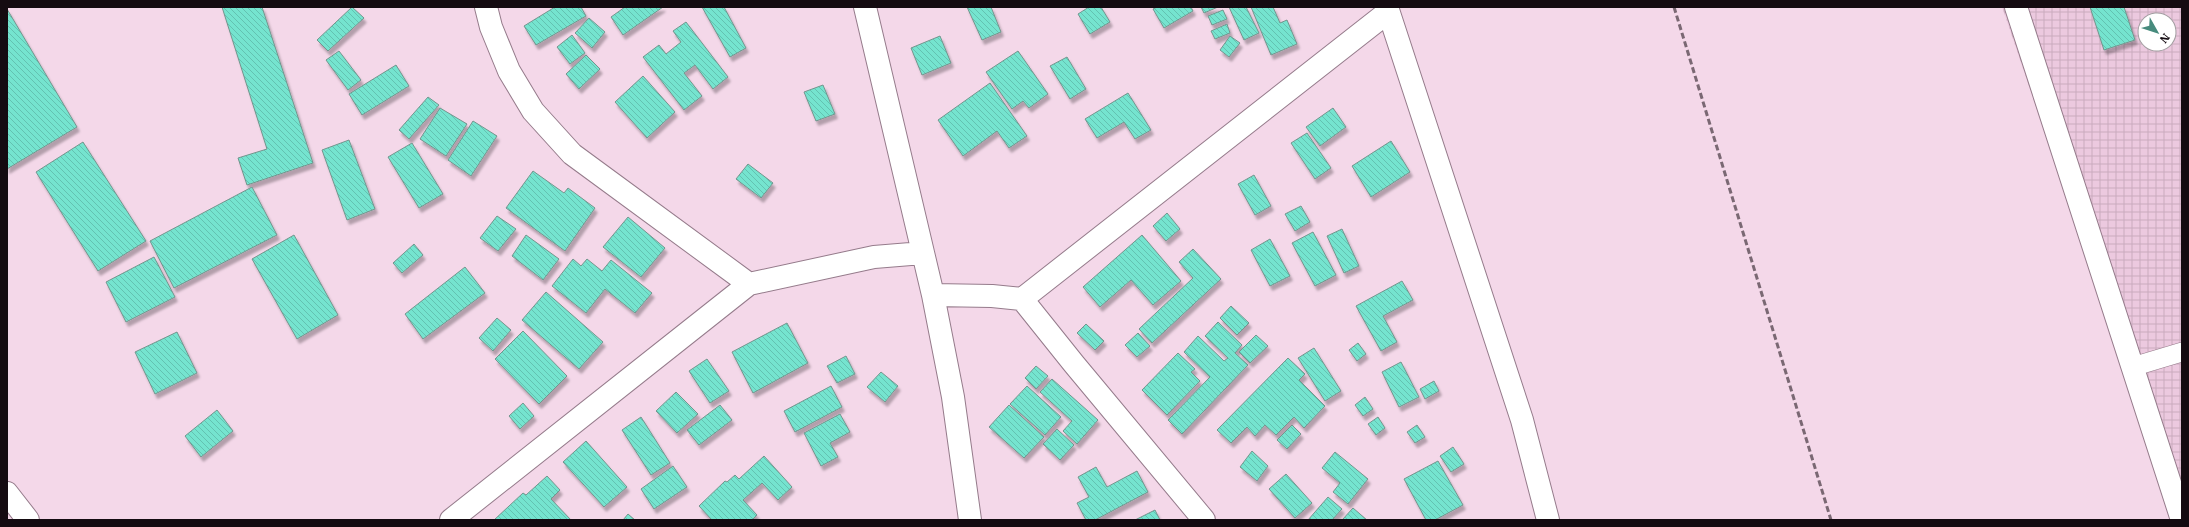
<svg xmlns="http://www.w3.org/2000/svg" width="2189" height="527" font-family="'IBM Plex Serif',serif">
  <defs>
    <pattern id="industrial-grid" width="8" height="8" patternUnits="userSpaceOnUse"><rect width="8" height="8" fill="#ecc9df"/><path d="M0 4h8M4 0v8" fill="none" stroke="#caabbe"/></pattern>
    <pattern id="building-back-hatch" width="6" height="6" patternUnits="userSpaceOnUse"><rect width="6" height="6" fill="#75e4cf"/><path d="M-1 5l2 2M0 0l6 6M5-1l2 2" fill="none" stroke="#64c2b1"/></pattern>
    <filter id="shadow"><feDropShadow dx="2.5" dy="4.5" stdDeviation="1" flood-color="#0004"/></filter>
  </defs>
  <rect width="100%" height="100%" fill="#f4d8e9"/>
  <!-- industrial -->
  <path fill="url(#industrial-grid)" fill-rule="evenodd" d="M2002 7H2182V520H2177ZM2145 20H2169V44H2145Z"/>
  <!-- building -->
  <path fill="url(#building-back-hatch)" stroke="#73958d" filter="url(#shadow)" d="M222 7H262L313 163 247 185 238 158 267 149Z
    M352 7 364 18 328 51 317 40Z
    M555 7H581L586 16 536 45 524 26Z
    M625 7H663L623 35 611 17Z
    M702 7H724L746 48 730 57Z
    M967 7H991L1001 32 982 40Z
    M1089 7H1101L1110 22 1090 34 1078 14Z
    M1157 7H1191L1193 11 1164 28 1153 9Z
    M1201 7H1218L1204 13Z
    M1229 7H1246L1259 33 1244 40Z
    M1251 7H1273L1280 23 1287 20 1297 44 1271 55Z
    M2090 7H2124L2135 40 2104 50Z
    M7 9 77 127 7 169Z
    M1223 10 1227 19 1212 25 1208 16Z
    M589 18 605 32 592 48 575 33Z
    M686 22 728 77 713 89 695 65 684 73 702 96 684 110 643 57 659 45 666 54 681 42 673 31Z
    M1227 24 1230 33 1215 39 1211 31Z
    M572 35 585 53 570 64 557 47Z
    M940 36 951 63 922 75 911 48Z
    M1230 36 1240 43 1229 57 1220 50Z
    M339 51 361 80 348 90 326 60Z
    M1018 51 1048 94 1029 108 1023 101 1012 109 986 72Z
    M586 55 600 69 579 89 566 74Z
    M1067 57 1086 89 1070 99 1050 66Z
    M396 65 409 86 362 115 349 94Z
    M643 76 675 112 647 138 615 102Z
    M990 83 1027 136 1009 148 997 131 963 156 938 120Z
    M823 85 835 114 816 121 804 92Z
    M1128 93 1151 130 1135 139 1124 122 1097 138 1085 119Z
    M428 97 439 105 409 139 399 130Z
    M440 108 467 124 446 156 420 139Z
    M1333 108 1346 127 1320 146 1306 127Z
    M473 121 497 136 471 176 448 160Z
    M1307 133 1331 168 1315 179 1291 143Z
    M349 140 375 209 347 220 322 150Z
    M1391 141 1410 172 1371 197 1352 166Z
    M83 142 146 241 98 271 36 172Z
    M412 143 443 194 419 208 388 157Z
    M748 164 773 183 761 198 736 179Z
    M533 171 564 193 568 188 595 208 565 251 506 208Z
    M1254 175 1271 206 1255 215 1238 184Z
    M252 187 277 235 174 288 150 241Z
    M1301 206 1310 222 1295 231 1285 214Z
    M1167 213 1180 229 1166 241 1153 226Z
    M497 216 516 229 498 251 480 238Z
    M628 217 665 248 641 277 603 247Z
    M1342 229 1359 266 1344 273 1327 236Z
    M1313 232 1336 275 1315 286 1292 243Z
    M294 235 338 315 297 339 252 259Z
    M526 235 559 259 543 280 512 256Z
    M1142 235 1181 281 1153 305 1131 280 1100 307 1083 287Z
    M1270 239 1290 276 1270 286 1251 250Z
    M414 244 423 255 402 273 393 263Z
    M1193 249 1221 279 1152 343 1139 329 1193 278 1179 262Z
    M154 257 175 297 126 322 106 282Z
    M573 259 581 266 587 259 602 271 611 260 652 293 635 313 605 289 586 313 552 286Z
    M465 267 485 293 423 339 405 314Z
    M1402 281 1413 300 1383 316 1397 342 1381 351 1356 306Z
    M546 292 603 342 579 369 522 320Z
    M1231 306 1249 323 1237 335 1220 318Z
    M497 318 511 330 493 351 479 338Z
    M1218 322 1242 345 1235 353 1248 365 1182 434 1168 420 1210 377 1184 352 1198 336 1224 361 1228 358 1205 336Z
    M787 323 808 363 753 393 732 352Z
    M1086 324 1104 341 1095 350 1077 333Z
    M523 331 567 376 539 404 495 359Z
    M177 332 197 373 155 394 135 352Z
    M1138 333 1150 346 1137 357 1125 345Z
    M1256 335 1268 346 1250 363 1239 352Z
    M1358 343 1366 354 1357 361 1349 350Z
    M1314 348 1341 391 1325 401 1298 358Z
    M1178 353 1195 369 1191 372 1200 381 1167 415 1142 390Z
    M846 356 855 374 837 383 827 366Z
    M1288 358 1305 374 1299 380 1325 406 1304 428 1294 417 1276 435 1265 425 1255 436 1247 427 1231 443 1217 430Z
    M707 359 729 391 710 403 689 371Z
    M1401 362 1419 397 1399 407 1382 372Z
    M1036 366 1048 376 1036 389 1025 378Z
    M881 372 898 386 885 402 867 387Z
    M1052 379 1098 420 1077 444 1063 431 1072 421 1040 392Z
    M1434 381 1439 391 1425 399 1420 389Z
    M831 386 842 407 795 432 784 411Z
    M1027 386 1061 417 1045 435 1010 404Z
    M676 392 698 414 677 433 656 411Z
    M1365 397 1373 409 1363 416 1355 405Z
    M523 403 534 416 520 429 509 416Z
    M720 405 732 420 699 445 687 430Z
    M1009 405 1044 437 1024 458 989 427Z
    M217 410 233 431 201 457 185 436Z
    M840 414 850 432 830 443 838 457 821 466 804 433Z
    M641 417 670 463 651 475 622 430Z
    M1378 417 1385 428 1376 435 1368 424Z
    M1292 425 1301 434 1287 449 1277 440Z
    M1417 425 1425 437 1415 443 1407 432Z
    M1057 429 1074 445 1060 460 1043 444Z
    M586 441 627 487 604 507 563 462Z
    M1453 447 1464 464 1451 472 1440 456Z
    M1252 451 1268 466 1257 481 1240 467Z
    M1335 452 1368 479 1348 504 1333 492 1340 483 1322 468Z
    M764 456 792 487 778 500 762 483 743 500 757 515 752 520H712L699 506 725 481 727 482 735 475 739 479Z
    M1438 461 1463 505 1435 520H1426L1404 479Z
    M673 466 687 487 654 509 641 489Z
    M1096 467 1107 487 1137 471 1148 492 1095 520H1086L1077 503 1089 497 1078 477Z
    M1286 474 1312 503 1295 518 1269 489Z
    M547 476 560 490 551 499 571 520H494L523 493 526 495Z
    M1328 497 1342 509 1332 520H1308Z
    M1353 508 1367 520H1342Z
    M1155 510 1160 520H1135Z
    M628 514 635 520H623Z"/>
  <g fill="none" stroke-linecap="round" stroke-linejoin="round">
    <defs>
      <path id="service" d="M2132 367 2182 352"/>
      <path id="minor" d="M486 7 491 27 509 71 533 111 572 154 749 284
        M865 7 933 295 953 397 970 520
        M1387 7 1522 420 1548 520
        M2016 7 2182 520
        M933 295 992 296 1022 299 1074 364 1204 520
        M1022 299 1388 12
        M7 493 28 520
        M451 520 749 284 874 257 923 253"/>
    </defs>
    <!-- service casing -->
    <use href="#service" stroke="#957b8b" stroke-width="20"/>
    <!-- minor casing -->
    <use href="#minor" stroke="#957b8b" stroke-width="24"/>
    <!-- service -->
    <use href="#service" stroke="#fff" stroke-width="19"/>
    <!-- minor -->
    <use href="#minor" stroke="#fff" stroke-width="22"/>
    <!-- rail -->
    <path stroke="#7a6873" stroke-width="3" stroke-dasharray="6 3" stroke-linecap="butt" d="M1674 7 1831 520"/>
  </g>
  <!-- border -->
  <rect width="2189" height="527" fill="none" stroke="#140b11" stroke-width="16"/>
  <!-- north arrow -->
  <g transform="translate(2157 32) rotate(129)"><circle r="19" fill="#ffffff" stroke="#a19da0"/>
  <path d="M0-3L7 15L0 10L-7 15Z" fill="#478b7d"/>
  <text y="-6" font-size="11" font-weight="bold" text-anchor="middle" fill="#140b11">N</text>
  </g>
</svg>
